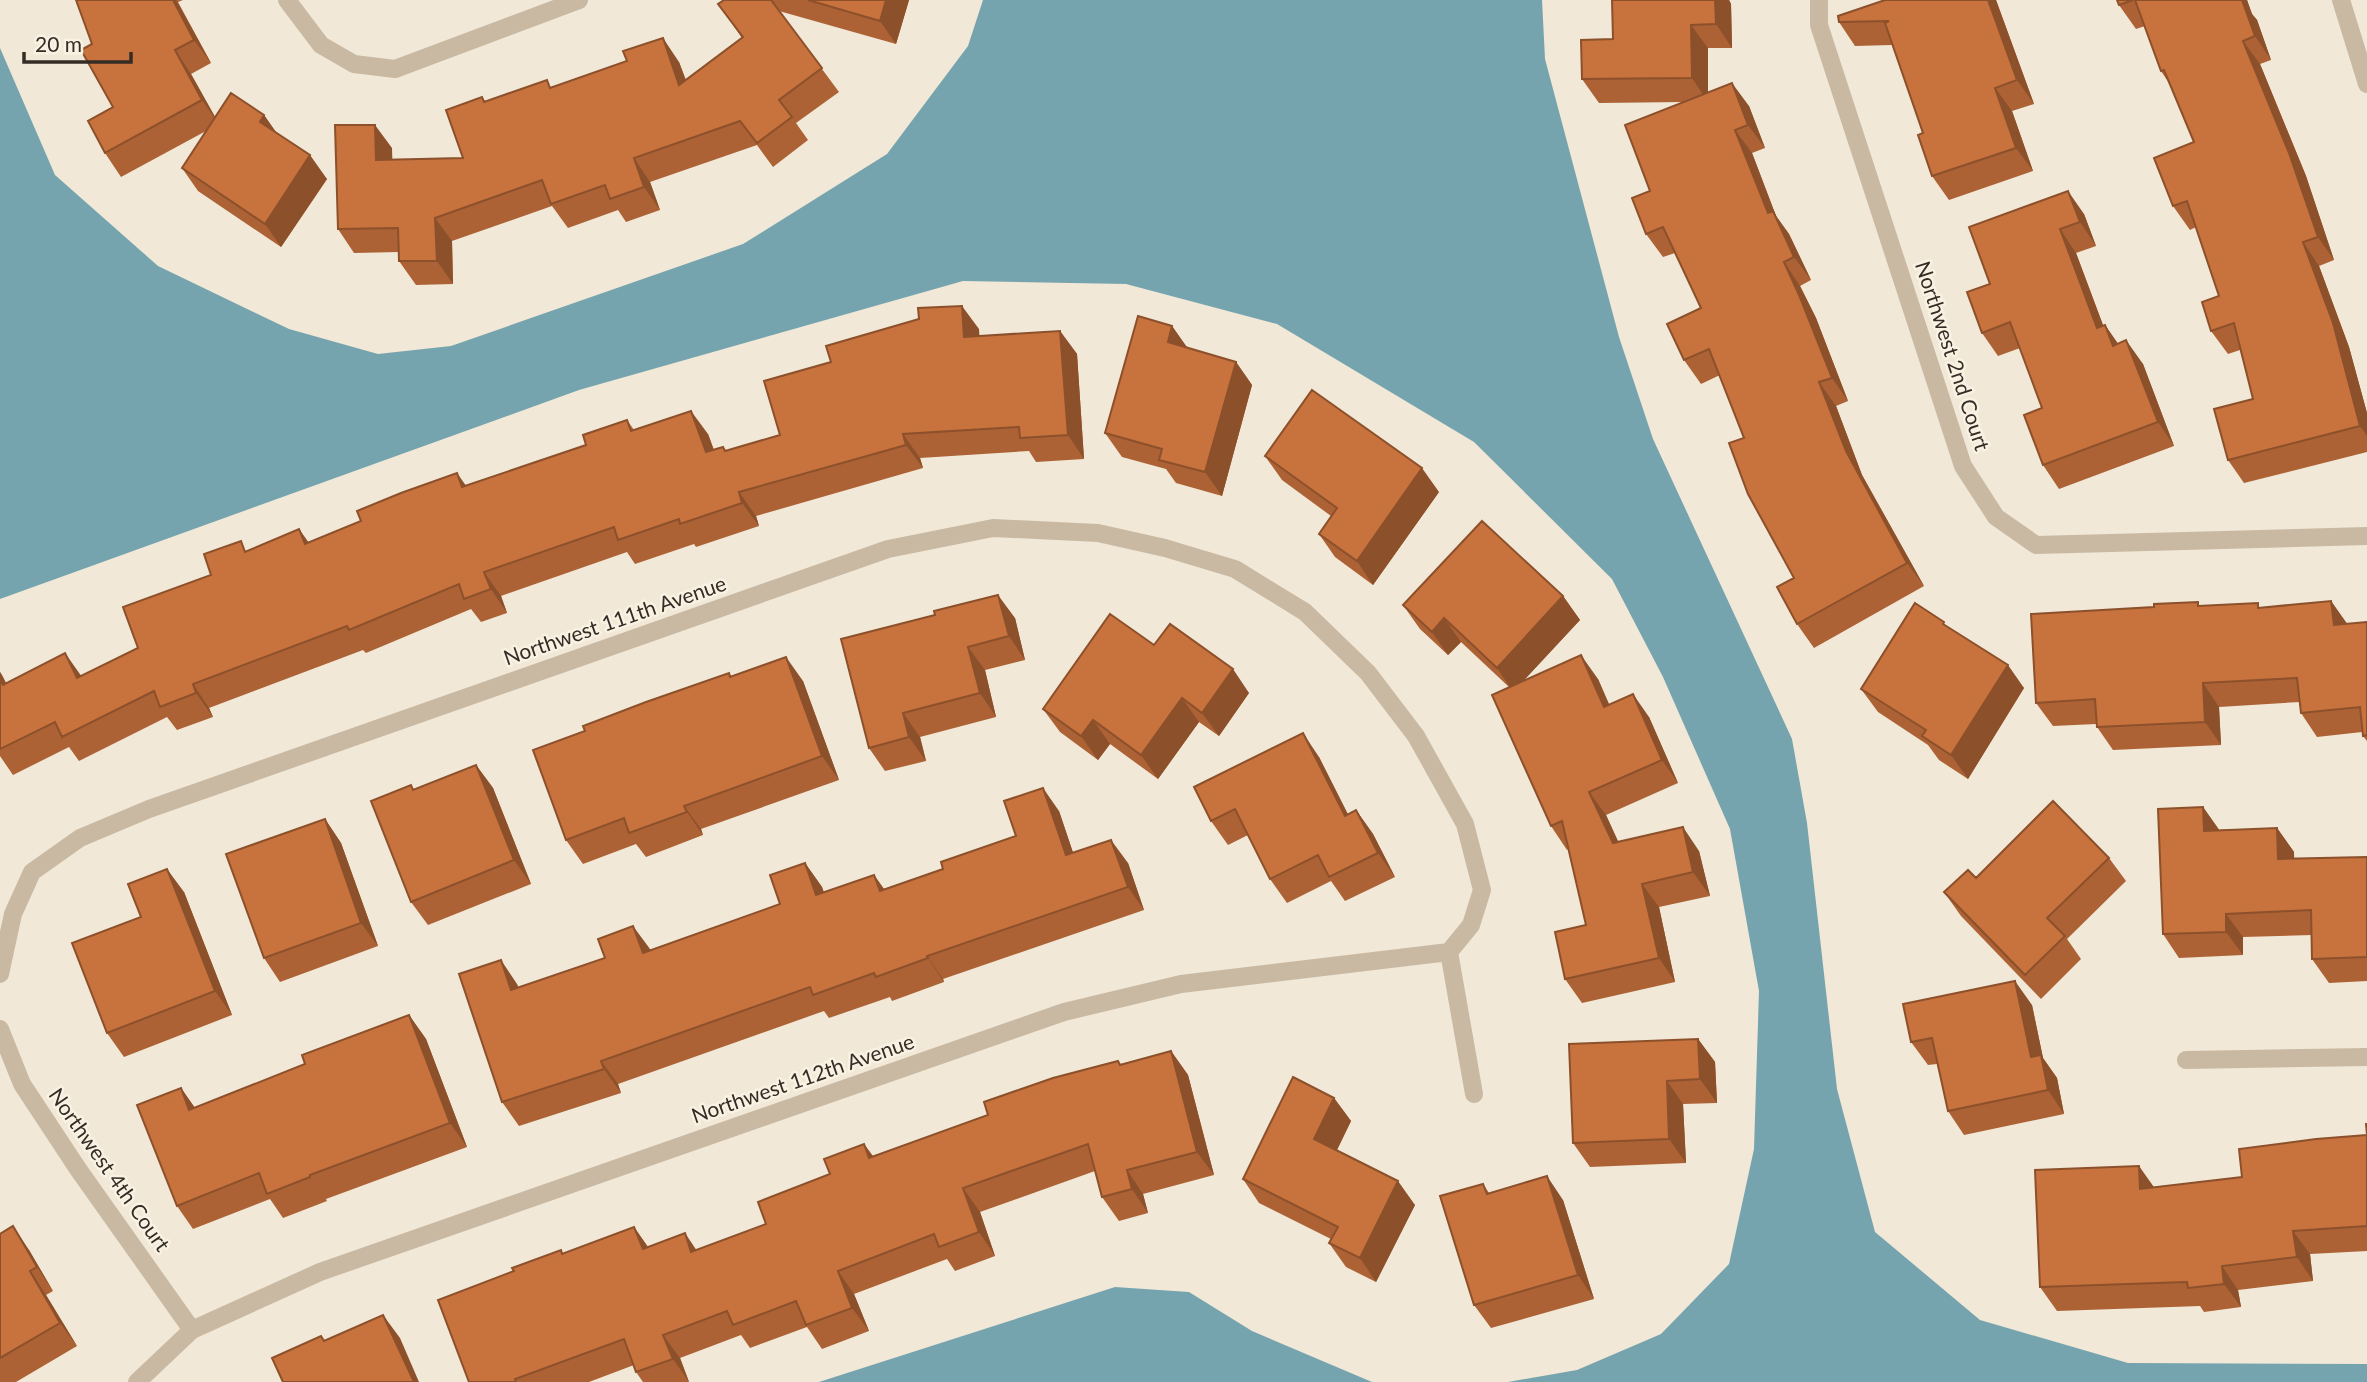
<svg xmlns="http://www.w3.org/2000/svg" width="2367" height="1382" font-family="Lato,sans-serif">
  <rect width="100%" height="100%" fill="#f1e8d7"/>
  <!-- water -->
  <path fill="#76a4ae" d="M983 0H1542L1545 59 1619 337 1653 439 1792 739 1807 823 1837 1089 1875 1232 1980 1320 2128 1363 2367 1364V1382H1508L1577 1370 1661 1334 1729 1264 1754 1149 1759 991 1730 829 1663 677 1612 579 1474 442 1277 324 1126 284 963 281 579 390 0 599V48L55 175 158 266 289 329 378 354 451 346 743 244 887 154 968 46Z
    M1115 1287 1189 1292 1252 1331 1372 1382H819Z"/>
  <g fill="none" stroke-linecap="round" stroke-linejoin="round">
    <!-- street -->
    <path stroke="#c9b9a3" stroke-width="18" d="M287 0 321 45 354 64 395 69 579 0
      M1819 0V25L1963 466 1996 517 2036 545 2367 536
      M2341 0 2367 84
      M0 974 13 914 32 872 80 838 149 809 888 549 993 528 1098 533 1165 548 1235 569 1305 612 1368 673 1416 736 1465 824 1482 890 1471 925 1449 952 1474 1094
      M0 1029 22 1084 78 1169 192 1330
      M2186 1060 2367 1057
      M137 1382 192 1330 320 1272 1064 1012 1181 984 1449 952"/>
  </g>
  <!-- wall -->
  <path fill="#ac6235" d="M76 0H183L178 2 211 63 191 74 215 117 264 115 277 134 327 179 281 247 198 191 182 168 206 131 121 177 105 153 113 107 92 44Z
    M724 0H909L896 44 779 11 839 92 796 123 808 140 773 167 757 145 650 182 660 210 626 222 618 210 568 228 552 206 452 241 453 284 416 285 399 261V252L354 253 338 229 392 148V160L463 158 482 97 486 102 552 87 679 62 686 80 742 38 718 4Z
    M1612 0H1729L1731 4 1732 48H1708V92L1749 106 1765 148 1752 153 1776 216 1789 234 1811 280 1800 286 1816 318 1848 401 1836 406 1862 475 1924 586 1814 648 1797 624 1794 578 1744 438 1720 375 1701 384 1684 360 1701 308 1675 253 1663 257 1646 234 1650 191 1683 102 1599 103 1582 79 1613 39Z
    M1996 0 2034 104 2012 111 2033 171 1949 200 1932 176 1923 133 1892 45 1855 46 1839 22Z
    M2117 0H2247L2252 14 2257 20 2271 60 2260 64 2306 176 2334 260 2319 266 2349 347 2367 413V452L2244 483 2228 460 2253 399 2240 350 2228 354 2211 331 2219 296 2196 227 2190 230 2173 206 2194 142 2169 83 2161 71 2145 26 2136 29 2119 5Z
    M2084 214 2096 246 2076 253 2103 325H2105L2118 344 2143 364 2174 446 2059 489 2043 465 2042 408 2020 348 1998 356 1982 333 1990 284 1969 227Z
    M1172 326 1187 348 1236 362 1252 385 1222 496 1176 483 1166 469 1122 457 1105 433Z
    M979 329V336L1060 331 1077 354 1084 459 1036 462 1029 451 920 458 923 468 756 516 759 526 696 547 694 544 635 564 627 552 501 596 507 613 481 622 471 609 366 653 363 650 209 708 213 717 177 730 167 717 79 761 69 747 13 775 0 756V672L6 683 81 676 138 648 211 575 248 551 299 529 308 542 586 445 627 420 634 430 708 434 714 450 723 447 726 451 780 435Z
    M1265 456 1439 492 1373 585 1335 557 1319 534 1331 516 1282 480Z
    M1563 596 1580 620 1523 681 1598 679 1609 704 1649 717 1678 783 1606 815 1618 842 1699 851 1710 896 1659 907 1675 982 1582 1003 1565 979 1586 925 1568 849 1567 850 1551 826 1509 687 1461 642 1448 655 1420 629 1403 605Z
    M2331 601 2347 624 2367 622V741L2363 736 2362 732 2317 737 2301 713 2300 702 2219 707 2221 745 2113 750 2097 727 2096 724 2053 726 2036 703 2201 606 2262 608Z
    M1015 618 1025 660 985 670 996 717 920 737 926 761 885 771 869 748 841 639Z
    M1947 626 2024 688 1968 779 1939 760 1928 745 1878 712 1861 689Z
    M1154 645 1249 693 1219 736 1199 722 1158 779 1110 744 1098 760 1060 732 1043 709Z
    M729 673 732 677 803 681 839 780 701 829 703 835 646 857 636 844 583 864 566 840 585 731Z
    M1319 757 1348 815 1356 810 1373 834 1395 877 1345 901 1331 881 1287 903 1270 879 1248 835 1228 845 1211 821Z
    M476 765 493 788 531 884 428 925 411 902Z
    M2203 807 2219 830 2277 828 2294 852V859L2367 857V981L2329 983 2312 959V935L2243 937V955L2179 958 2163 934Z
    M1059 811 1073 853 1128 863 1144 910 943 979 944 982 892 1001 890 997 829 1018 824 1011 618 1084 621 1093 519 1126 502 1102 517 984 518 987 650 950 780 904 805 863 822 887 824 893 874 875 884 889 943 869 1016 836Z
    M325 819 341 843 378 946 280 982 264 958Z
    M2109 858 2126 881 2067 939 2081 959 2041 999 1961 916 1944 892 1976 878Z
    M184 892 232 1015 124 1057 107 1033 141 917Z
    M2032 1005 2043 1058 2057 1078 2064 1114 1964 1135 1948 1111 1937 1064 1928 1065 1911 1042Z
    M409 1015 426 1039 467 1147 326 1199 327 1201 283 1218 270 1199 193 1229 177 1206 181 1088 195 1108 305 1064Z
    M1698 1039 1715 1062 1717 1103 1683 1104 1686 1163 1590 1167 1573 1143Z
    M1171 1051 1188 1075 1214 1175 1143 1194 1148 1213 1119 1221 1102 1197 1095 1171 980 1212 995 1256 955 1271 947 1259 854 1294 869 1331 822 1349 807 1327 750 1348 741 1335 680 1358 689 1382H643L636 1372 634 1365 589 1382H469L563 1254 634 1227 648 1247 696 1250 766 1224 830 1174 864 1144 873 1156 988 1115 1121 1064Z
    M1334 1098 1351 1121 1337 1150 1415 1205 1376 1282 1346 1267 1329 1243 1331 1239 1259 1203 1243 1179Z
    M2367 1124V1251L2310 1254 2313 1281 2238 1290 2241 1307 2204 1312 2200 1306 2057 1311 2040 1287 2154 1187 2242 1177 2367 1135Z
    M1483 1184 1489 1193 1563 1200 1594 1299 1491 1328 1474 1305Z
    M0 1234 29 1250 53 1291 46 1295 77 1346 16 1382H0Z"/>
  <!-- shaded-wall -->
  <path fill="#8c502b" d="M173 0H176L211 63 194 40Z
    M886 0H909L896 44 880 21Z
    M1715 0H1729L1731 4 1732 48 1716 24Z
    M1988 0H1996L2034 104 2017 80Z
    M2240 0H2247L2252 14 2257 20 2271 60 2255 36Z
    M1691 25 1708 48V102L1692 78Z
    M663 38 679 62 696 109 679 85Z
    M2243 41 2260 64 2306 176 2334 260 2318 237Z
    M175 50 191 74 219 124 202 100Z
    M1732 83 1749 106 1765 148 1748 125Z
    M1995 88 2012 111 2033 171 2016 148Z
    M264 115 281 139 260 122Z
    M375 125 392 148 393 184 376 160Z
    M1735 130 1752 153 1776 216 1789 234 1811 280 1794 257 1768 213Z
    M310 155 327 179 281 247 265 224Z
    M634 158 650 182 660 210 644 187Z
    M2068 191 2084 214 2096 246 2080 222Z
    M435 218 452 241 453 284 437 261Z
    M2060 229 2076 253 2113 352 2097 328Z
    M2303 242 2319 266 2349 347 2367 413V436L2360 426Z
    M1784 262 1800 286 1816 318 1848 401 1832 378Z
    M962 306 979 329 981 360 964 337Z
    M2105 325 2121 348 2113 346Z
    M1172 326 1189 350 1168 342Z
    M1060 331 1077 354 1084 459 1068 435Z
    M2126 340 2143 364 2174 446 2158 422Z
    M1236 362 1252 385 1222 496 1205 472Z
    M1819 382 1836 406 1862 475 1924 586 1907 563 1846 451Z
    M691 411 708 434 723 476 706 452Z
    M903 434 920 458 923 468 906 445Z
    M1422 468 1439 492 1373 585 1357 561Z
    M457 473 474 497 462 487Z
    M739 492 756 516 759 526 742 503Z
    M299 529 316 553 305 544Z
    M484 572 501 596 507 613 491 589Z
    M998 595 1015 618 1025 660 1009 636Z
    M1563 596 1580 620 1513 692 1497 668Z
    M2331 601 2348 625H2334Z
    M1444 618 1461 642 1448 655 1432 632Z
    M968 647 985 670 996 717 980 693Z
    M65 653 82 677 77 678Z
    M1581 655 1598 679 1620 730 1604 707Z
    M786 657 803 681 839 780 822 756Z
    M2008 665 2024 688 1968 779 1951 755Z
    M1233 669 1249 693 1219 736 1202 713Z
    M0 672 2 675 19 709 3 685 0 679Z
    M2203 683 2219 707 2221 745 2205 722Z
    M193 684 209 708 213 717 196 693Z
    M1633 694 1649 717 1678 783 1662 760Z
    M1182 698 1199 722 1158 779 1141 755Z
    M903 713 920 737 926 761 909 737Z
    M1093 720 1110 744 1098 760 1081 736Z
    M1303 733 1319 757 1361 840 1345 816Z
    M476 765 493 788 531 884 514 860Z
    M1043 788 1059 811 1082 879 1066 855Z
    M1589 792 1606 815 1630 867 1613 843Z
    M684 806 701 829 703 835 687 812Z
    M2203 807 2220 831H2204Z
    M1356 810 1373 834 1395 877 1378 853Z
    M325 819 341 843 378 946 361 923Z
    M1683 827 1699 851 1710 896 1693 872Z
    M2277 828 2294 852 2295 883 2278 859Z
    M1111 840 1128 863 1144 910 1128 887Z
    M805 863 822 887 833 919 816 895Z
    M167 869 184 892 232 1015 215 991Z
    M874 875 891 899 880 891Z
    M1642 884 1659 907 1675 982 1659 958Z
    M2226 914 2243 937V955L2226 932Z
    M633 926 650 949 659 977 643 953Z
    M927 956 943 979 944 982 928 958Z
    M501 960 517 984 528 1014 511 990Z
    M2015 981 2032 1005 2043 1058 2057 1078 2064 1114 2048 1090 2031 1057Z
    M409 1015 426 1039 467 1147 450 1123Z
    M1698 1039 1715 1062 1717 1103 1700 1079Z
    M1171 1051 1188 1075 1214 1175 1197 1152Z
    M601 1061 618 1084 621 1093 604 1069Z
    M1667 1081 1683 1104 1686 1163 1669 1139Z
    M181 1088 197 1111 189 1110Z
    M1334 1098 1351 1121 1331 1162 1314 1139Z
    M864 1144 881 1168 869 1158Z
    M2139 1166 2156 1190 2140 1189Z
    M1127 1170 1143 1194 1148 1213 1132 1189Z
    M1547 1176 1563 1200 1594 1299 1578 1275Z
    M1398 1181 1415 1205 1376 1282 1360 1258Z
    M963 1188 980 1212 995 1256 979 1232Z
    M13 1226 29 1250 53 1291 37 1267Z
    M634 1227 650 1250 643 1249Z
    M2293 1231 2310 1254 2313 1281 2297 1257Z
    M685 1233 701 1257 691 1252Z
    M2222 1266 2238 1290 2241 1307 2224 1284Z
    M30 1271 46 1295 77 1346 60 1323Z
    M838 1271 854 1294 869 1331 852 1308Z
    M383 1315 400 1338 419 1382H414Z
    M663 1335 680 1358 689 1382 673 1359Z"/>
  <!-- building -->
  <path fill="#c8723e" stroke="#8c502b" stroke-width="2" d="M76 0H173L194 40 175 50 202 100 105 153 88 121 113 107 81 50 92 44Z
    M724 0H771L822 68 779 100 792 117 757 143 740 121 634 158 644 187 610 199 605 185 551 204 542 180 435 218 437 261H399L398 228 338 229 335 125H375L376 160 463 158 446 110 482 97 484 102 547 80 550 88 627 61 623 51 663 38 679 85 743 37 718 4Z
    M808 0H886L880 21Z
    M1612 0H1715L1716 24 1691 25 1692 78 1582 79 1581 40 1613 39Z
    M1885 0H1988L2017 80 1995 88 2016 148 1932 176 1918 135 1923 133 1885 23 1889 21 1839 22 1838 16Z
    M2117 0H2133L2119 5Z
    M2135 0H2242L2255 36 2243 41 2289 153 2318 237 2303 242 2333 323 2360 426 2228 460 2214 409 2253 399 2234 323 2211 331 2202 302 2219 296 2187 201 2173 206 2154 158 2194 142 2164 70 2161 71Z
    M1732 83 1748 125 1735 130 1768 213 1773 211 1794 257 1784 262 1799 295 1832 378 1819 382 1846 451 1907 563 1797 624 1777 587 1794 578 1748 494 1729 443 1744 438 1709 349 1684 360 1667 324 1701 308 1663 227 1646 234 1632 198 1650 191 1625 125Z
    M231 93 264 115 260 122 310 155 265 224 182 168Z
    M2068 191 2080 222 2060 229 2097 328 2105 325 2113 346 2126 340 2158 422 2043 465 2024 415 2042 408 2010 322 1982 333 1967 292 1990 284 1969 227Z
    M962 306 964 337 1060 331 1068 435 1020 438 1019 427 903 434 906 445 739 492 742 503 680 524 679 519 618 540 614 527 484 572 491 589 464 599 459 584 349 630 347 626 193 684 196 693 160 707 154 691 62 737 55 722 0 749V679L3 685 65 653 77 678 138 648 123 607 211 575 204 554 241 541 245 552 299 529 305 544 361 521 357 511 401 493 457 473 462 487 586 445 583 435 627 420 631 431 691 411 706 452 723 447 725 451 780 435 764 381 831 362 826 346 919 319 918 308Z
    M1138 316 1172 326 1168 342 1236 362 1205 472 1159 460 1162 449 1105 433Z
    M1312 390 1422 468 1357 561 1319 534 1337 508 1265 456Z
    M1482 521 1563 596 1497 668 1444 618 1432 632 1403 605Z
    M998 595 1009 636 968 647 980 693 903 713 909 737 869 748 841 639 935 615 934 611Z
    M2331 601 2334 625 2367 622V735L2363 736 2360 707 2301 713 2297 678 2203 683 2205 722 2097 727 2095 699 2036 703 2031 614 2154 607V604L2198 602V606L2258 603V608Z
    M1915 603 1944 622 1943 624 2008 665 1951 755 1922 736 1926 730 1861 689Z
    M1110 614 1154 645 1170 624 1233 669 1202 713 1182 698 1141 755 1093 720 1081 736 1043 709Z
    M1581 655 1604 707 1633 694 1662 760 1589 792 1613 843 1683 827 1693 872 1642 884 1659 958 1565 979 1555 932 1586 925 1562 821 1551 826 1492 695Z
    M786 657 822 756 684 806 687 812 629 833 624 818 566 840 533 750 585 731 583 726 646 702 729 673 730 677Z
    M1303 733 1345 816 1356 810 1378 853 1329 877 1318 855 1270 879 1235 809 1211 821 1194 787Z
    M476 765 514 860 411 902 371 801 411 785 413 790Z
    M1043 788 1066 855 1111 840 1128 887 927 956 928 958 876 977 874 973 813 995 810 987 601 1061 604 1069 502 1102 459 974 501 960 511 990 605 958 598 939 633 926 643 953 780 904 770 875 805 863 816 895 874 875 880 891 943 869 941 862 1016 836 1004 801Z
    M2053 801 2109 858 2047 918 2065 936 2025 975 1944 892 1968 870 1976 878Z
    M2203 807 2204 831 2277 828 2278 859 2367 857V957L2312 959 2311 910 2226 914V932L2163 934 2158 809Z
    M325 819 361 923 264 958 226 854Z
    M167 869 215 991 107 1033 72 943 141 917 128 884Z
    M2015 981 2031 1057 2041 1055 2048 1090 1948 1111 1932 1038 1911 1042 1903 1004Z
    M409 1015 450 1123 310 1175V1177L267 1194 259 1173 177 1206 137 1105 181 1088 189 1110 305 1064 302 1055Z
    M1698 1039 1700 1079 1667 1081 1669 1139 1573 1143 1569 1044Z
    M1171 1051 1197 1152 1127 1170 1132 1189 1102 1197 1088 1144 963 1188 979 1232 939 1247 934 1234 838 1271 852 1308 806 1325 796 1301 733 1325 727 1311 663 1335 673 1359 636 1372 624 1339 515 1379 516 1382H469L438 1300 514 1271 512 1268 561 1250 562 1254 634 1227 643 1249 685 1233 691 1252 766 1224 758 1202 830 1174 824 1159 864 1144 869 1158 988 1115 984 1102 1053 1078 1118 1061 1120 1065Z
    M1293 1077 1334 1098 1314 1139 1398 1181 1360 1258 1329 1243 1338 1227 1243 1179Z
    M2366 1124H2367V1226L2293 1231 2297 1257 2222 1266 2224 1284 2188 1288 2187 1282 2040 1287 2035 1170 2139 1166 2140 1189 2242 1177 2239 1149 2316 1139 2367 1135Z
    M1547 1176 1578 1275 1474 1305 1440 1196 1483 1184 1487 1194Z
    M13 1226 37 1267 30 1271 60 1323 0 1358V1234Z
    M383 1315 414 1382H283L272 1358 321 1336 324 1341Z"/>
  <g text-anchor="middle" stroke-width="5" stroke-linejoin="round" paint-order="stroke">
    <!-- street labels -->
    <g font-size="21" fill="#342c25" stroke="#f9f2e3">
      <text transform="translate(1952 356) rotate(72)" y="7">Northwest 2nd Court</text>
      <text transform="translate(615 621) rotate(-19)" y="7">Northwest 111th Avenue</text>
      <text transform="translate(803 1079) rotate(-19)" y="7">Northwest 112th Avenue</text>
      <text transform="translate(109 1170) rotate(55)" y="7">Northwest 4th Court</text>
    </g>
  </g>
  <!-- scale -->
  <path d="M24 52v10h107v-10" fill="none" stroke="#342c25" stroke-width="3.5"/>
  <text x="35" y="52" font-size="21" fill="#342c25" stroke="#f9f2e3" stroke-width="5" paint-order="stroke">20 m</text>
</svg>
